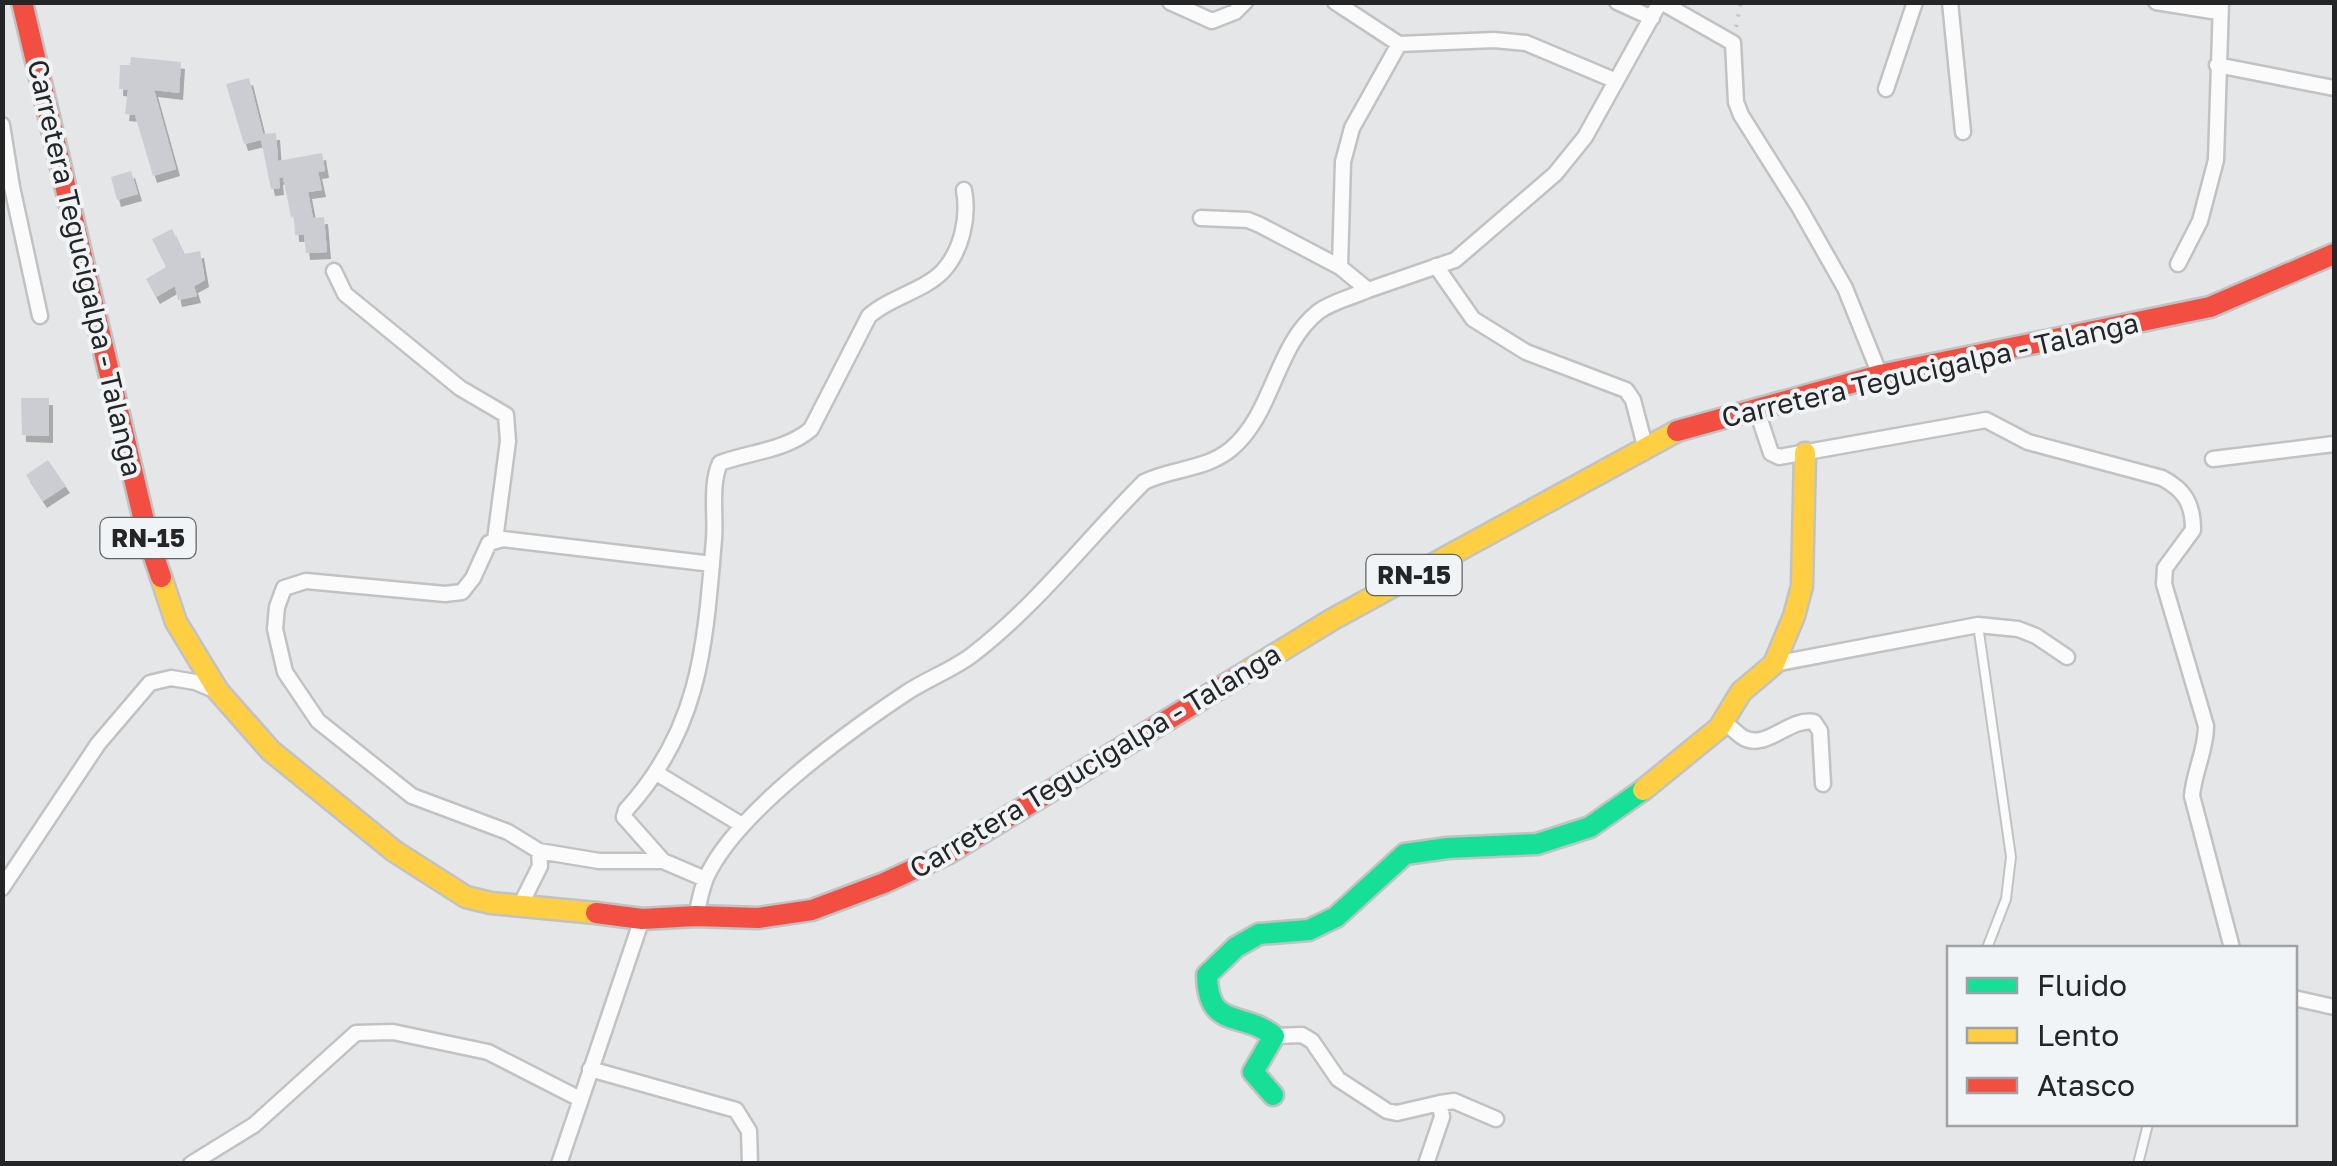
<svg xmlns="http://www.w3.org/2000/svg" width="2337" height="1166" font-family="'Golos Text',sans-serif">
  <defs>
    <filter id="shadow"><feDropShadow dx="4" dy="7" stdDeviation="0" flood-color="#0004"/></filter>
  </defs>
  <rect width="100%" height="100%" fill="#e5e6e8"/>
  <!-- building -->
  <path fill="#cccdd3" filter="url(#shadow)" d="M131 57 181 62 179 93 154 90 176 169 153 176 135 115 125 114 128 90 119 89 120 65H130Z
    M249 78 263 134 276 133 278 161 322 153 325 171 318 172 322 190 308 192 313 218 324 217 327 252 306 253 304 235H295L294 216 291 217 283 177 279 178 280 188 271 189 261 140 244 144 226 84Z
    M131 171 138 194 117 200 111 177Z
    M172 229 184 254 200 251 205 280 194 286 197 296 178 300 175 286 156 297 146 279 166 267 152 239Z
    M21 398H49V436L22 435Z
    M48 460 66 486 43 501 26 475Z"/>
  <g fill="none" stroke-linecap="round" stroke-linejoin="round">
    <defs>
      <path id="lane" d="M1978 625 2011 857 2006 899 1987 948
        M2138 1164 2148 1124"/>
      <path id="street" d="M1170 2 1212 21 1235 12 1245 2
        M1335 2 1399 44 1494 40 1526 43 1614 80
        M1617 2 1652 18
        M1661 2 1733 43 1736 102 1741 115 1799 207 1845 288 1880 375
        M1950 2 1963 132
        M2156 2 2218 12
        M2217 65 2334 88
        M1886 89 1915 2
        M2 125 12 187 40 316
        M1201 218 1248 220 1260 225 1340 267 1368 290 1455 260 1555 174 1585 137 1660 2
        M2178 264 2200 221 2216 160 2221 2
        M1436 266 1473 319 1526 352 1626 390 1633 400 1645 446
        M1340 267 1343 162 1352 128 1399 44
        M334 271 345 294 460 388 506 415 508 441 495 540
        M1756 408 1771 453 1779 457 1986 420 2028 442 2162 478C2185 490 2193 504 2193 530L2165 568 2164 584 2206 726C2206 751 2194 771 2192 796L2232 948
        M2213 459 2334 444
        M1774 664 1978 625 2018 629 2036 636 2067 657
        M1724 722C1730 726 1737 734 1744 738 1767 750 1790 717 1814 722L1820 731 1823 784
        M658 774 742 825
        M539 851 599 861H663
        M705 879 663 861 624 817 626 810C701 728 705 645 714 539 716 515 710 485 720 463 750 452 787 450 811 429L869 316C890 297 924 291 943 271 962 250 969 217 964 190
        M2 888 98 744 150 683 171 678 195 682 217 691
        M521 904 540 866 539 851 508 832 412 796 318 721 285 672 275 629 277 607 284 588 306 581 445 594 462 592 473 578 489 543 503 539 712 564
        M696 916C699 904 701 890 706 878 735 813 846 733 906 693 927 679 952 670 972 655 1037 605 1087 539 1144 482 1172 468 1206 470 1231 449 1274 413 1275 346 1318 312 1331 302 1352 297 1368 290
        M2294 998 2334 1007
        M1274 1036 1302 1035 1312 1041 1338 1079 1387 1111 1397 1113 1440 1103 1442 1117 1426 1164
        M590 1069 736 1110 749 1131 750 1164
        M1440 1103 1454 1101 1496 1119
        M191 1164 254 1125 356 1033 393 1032 488 1052 580 1099
        M559 1164 642 919"/>
      <path id="fast" d="M1273 1095 1253 1072 1274 1036C1242 1010 1208 1031 1207 975L1236 947 1259 934 1309 930 1336 917 1405 854 1448 848 1537 844 1590 827 1643 790"/>
      <path id="slow" d="M161 577 176 622 218 691 271 751 394 851 466 897 491 903 596 913
        M1238 677 1333 619 1677 431
        M1643 790 1719 728 1741 692 1774 664 1794 616 1802 586 1805 453"/>
      <path id="jam" d="M22 2 149 542 161 577
        M1677 431 1880 375 2210 307 2334 254
        M596 913 642 919 696 916 758 918 812 910 884 883 947 854 1238 677"/>
    </defs>
    <!-- lane casing -->
    <use href="#lane" stroke="#c1c2c3" stroke-width="12"/>
    <!-- street casing -->
    <use href="#street" stroke="#c1c2c3" stroke-width="19"/>
    <!-- fast casing -->
    <use href="#fast" stroke="#c1c2c3" stroke-width="25"/>
    <!-- slow casing -->
    <use href="#slow" stroke="#c1c2c3" stroke-width="25"/>
    <!-- jam casing -->
    <use href="#jam" stroke="#c1c2c3" stroke-width="25"/>
    <!-- path -->
    <path stroke="#c6c6c7" stroke-width="4" stroke-dasharray="2.5 8" stroke-linecap="butt" d="M1736 27 1741 2"/>
    <!-- lane -->
    <use href="#lane" stroke="#fbfbfc" stroke-width="8"/>
    <!-- street -->
    <use href="#street" stroke="#fbfbfc" stroke-width="14"/>
    <!-- fast -->
    <use href="#fast" stroke="#16e098" stroke-width="20"/>
    <!-- slow -->
    <use href="#slow" stroke="#ffcf43" stroke-width="20"/>
    <!-- jam -->
    <use href="#jam" stroke="#f24e42" stroke-width="20"/>
  </g>
  <g text-anchor="middle" stroke-width="8" stroke-linejoin="round" paint-order="stroke">
    <!-- shield labels -->
    <g fill="#f1f4f6" stroke="#626364" stroke-width="2.5">
      <rect x="100.5" y="518" width="95" height="40" rx="8"/>
      <rect x="1366.5" y="555" width="95" height="40" rx="8"/>
    </g>
    <g font-size="25" font-weight="bold" fill="#242526">
      <text x="148" y="547">RN-15</text>
      <text x="1414" y="584">RN-15</text>
    </g>
    <!-- street labels -->
    <g font-size="28" fill="#242526" stroke="#f1f4f6">
      <text transform="translate(85 268) rotate(77)" y="10">Carretera Tegucigalpa - Talanga</text>
      <text transform="translate(1930 370) rotate(-13)" y="10">Carretera Tegucigalpa - Talanga</text>
      <text transform="translate(1095 761) rotate(-31)" y="10">Carretera Tegucigalpa - Talanga</text>
    </g>
  </g>
  <!-- border -->
  <rect width="2337" height="1166" fill="none" stroke="#242526" stroke-width="10"/>
  <!-- legend -->
  <rect x="1947" y="946" width="350" height="180" fill="#f1f4f6" stroke="#9fa1a3" stroke-width="2.5"/>
  <rect x="1967" y="978" width="50" height="15" fill="#16e098" stroke="#9fa1a3" stroke-width="2.5"/>
  <text x="2037" y="996" font-size="30" fill="#242526">Fluido</text>
  <rect x="1967" y="1028" width="50" height="15" fill="#ffcf43" stroke="#9fa1a3" stroke-width="2.5"/>
  <text x="2037" y="1046" font-size="30" fill="#242526">Lento</text>
  <rect x="1967" y="1078" width="50" height="15" fill="#f24e42" stroke="#9fa1a3" stroke-width="2.5"/>
  <text x="2037" y="1096" font-size="30" fill="#242526">Atasco</text>
</svg>
